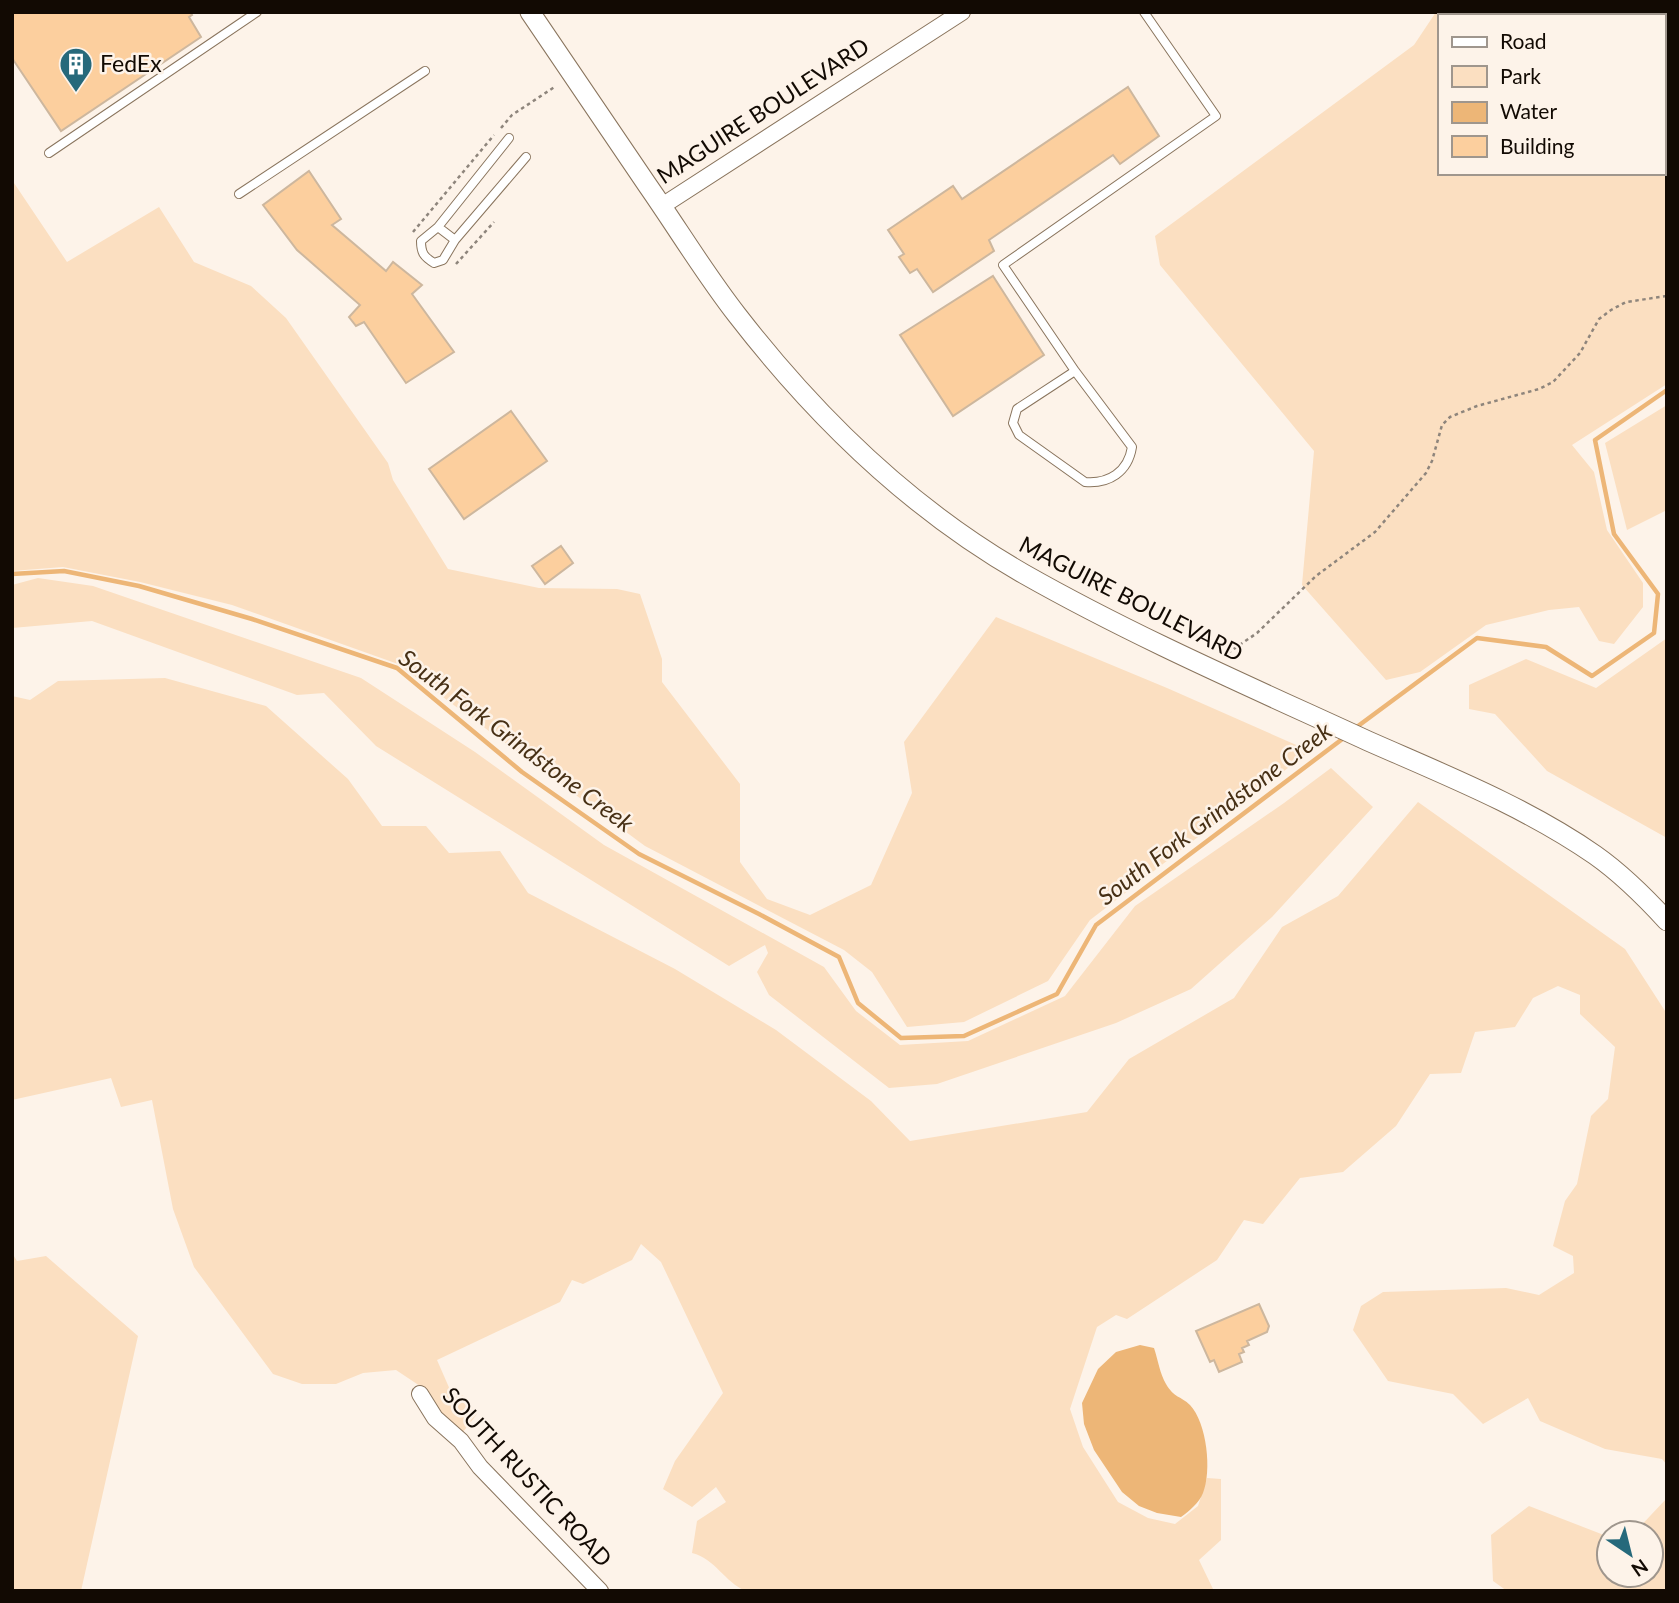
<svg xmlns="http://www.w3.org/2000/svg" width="1679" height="1603" font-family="Lato,sans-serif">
  <rect width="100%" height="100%" fill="#fdf3e9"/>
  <!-- green -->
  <path fill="#fbdfc1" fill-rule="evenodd" d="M1436 12H1667V384L1572 445 1594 472 1607 530 1643 583V607L1614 644 1599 641 1579 607 1549 610 1486 625 1420 672 1386 680 1302 585 1314 451 1160 265 1155 236 1414 45ZM1439 16H1663V173H1439Z
    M12 180 67 262 159 207 194 262 251 286 286 318 388 463 393 480 448 569 539 588 617 589 640 594 662 659V682L740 784V862L767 899 810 915 871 885 912 793 904 742 996 617 1167 688 1310 751 1090 920 1048 981 964 1022 907 1027 872 972 844 950 645 846 398 664 232 605 140 582 63 567 12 571Z
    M1667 405V510L1627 530 1605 443Z
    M38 578 93 586 361 678 475 752 604 845 824 967 856 1011 900 1045 968 1041 1065 996 1135 906 1284 803 1331 768 1373 807 1272 917 1191 989 1116 1023 937 1084 889 1088 769 995 757 972 768 953 765 945 729 966 376 746 324 693 297 695 92 621 12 628V585Z
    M1667 638V838L1547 771 1495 714 1469 709V685L1526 659 1596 688Z
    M165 678 266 706 348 779 382 826H426L449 853 500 851 528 893 675 969 776 1030 871 1101 910 1141 1087 1112 1129 1059 1234 998 1282 927 1338 896 1418 802 1625 949 1667 1014V1465L1662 1459 1605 1449 1540 1421 1528 1398 1483 1424 1453 1394 1388 1381 1353 1330 1361 1306 1383 1292 1506 1288 1539 1295 1574 1273 1573 1256 1553 1246 1565 1201 1577 1184 1591 1116 1608 1099 1615 1047 1580 1014V995L1558 986 1533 998 1515 1027 1475 1032 1461 1073 1430 1074 1396 1126 1343 1172 1300 1178 1263 1224 1244 1220 1217 1260 1127 1319 1116 1315 1097 1327 1070 1409 1083 1447 1118 1502 1148 1518 1175 1524 1198 1506 1207 1478 1221 1479V1540L1199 1560 1214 1591H746C724 1582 716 1559 692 1553L697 1521 726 1502 716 1487 692 1507 663 1489 675 1461 723 1393 661 1262 641 1244 632 1260 583 1284 572 1280 560 1302 437 1360 451 1392 464 1396 477 1414 463 1432 435 1409 420 1386 396 1370 363 1373 336 1384H302L273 1374 194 1267 173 1209 152 1100 121 1107 111 1078 12 1100V696L30 700 58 681Z
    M12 1253 17 1261 46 1256 138 1336 81 1591H12Z
    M1667 1498V1591H1507L1493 1581 1491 1535 1529 1506 1609 1537V1575H1651V1533H1634Z"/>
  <!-- water -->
  <path fill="#edb677" d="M1140 1345 1154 1348C1158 1360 1160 1374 1166 1384 1174 1398 1181 1396 1190 1405 1207 1423 1212 1471 1203 1493 1199 1503 1189 1511 1181 1517L1157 1513 1139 1506 1122 1492 1094 1450 1084 1424 1082 1403 1098 1369 1116 1352Z"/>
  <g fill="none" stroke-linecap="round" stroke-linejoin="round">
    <!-- stream -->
    <path stroke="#edb677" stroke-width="4.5" d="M12 574 64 571 139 586 252 619 397 668 522 772 639 854 759 914 839 957 858 1003 901 1038 964 1036 1057 994 1096 925 1345 737
      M1354 729 1477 638 1546 647 1592 676 1654 633 1658 594 1614 534 1595 440 1667 390"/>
  </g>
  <!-- building -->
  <path fill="#fccf9e" stroke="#cdb79e" stroke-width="2" d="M12 12H190L192 15 189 17 201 37 61 131 12 58Z
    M1128 87 1159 136 1120 164 1113 155 989 240 994 251 933 292 917 269 910 273 899 257 904 254 888 230 953 186 962 199Z
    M309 171 341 219 332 225 386 271 393 262 422 285 412 294 454 352 406 383 364 322 356 326 349 317 360 305 297 250 263 205Z
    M993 276 1044 355 953 416 900 335Z
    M511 411 547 461 464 519 429 469Z
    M561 546 573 563 545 584 532 566Z
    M1259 1304 1269 1326 1267 1332 1247 1341 1249 1345 1242 1348 1244 1352 1239 1354 1242 1362 1219 1372 1214 1360 1210 1362 1196 1331Z"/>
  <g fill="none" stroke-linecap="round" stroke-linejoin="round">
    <defs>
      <path id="service" d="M509 138 438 227 455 240 526 157
        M49 153 257 12
        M239 194 425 71
        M438 227 421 241C421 253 424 257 434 263L443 260 455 240
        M1075 371 1017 409 1013 423 1019 435 1085 482C1109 484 1128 472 1132 447L1075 371 1003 265 1216 116 1144 12"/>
      <path id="minor" d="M662 206 962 12
        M420 1394 435 1418 461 1441 480 1467 600 1591"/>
      <path id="tertiary" d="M530 12C569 70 609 128 648 186 678 229 705 274 737 315 816 417 912 510 1024 574 1135 637 1253 688 1368 741 1445 775 1526 807 1595 855 1622 874 1645 897 1667 921"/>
    </defs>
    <!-- service casing -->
    <use href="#service" stroke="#89745d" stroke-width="10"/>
    <!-- minor casing -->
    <use href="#minor" stroke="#89745d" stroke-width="18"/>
    <!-- tertiary casing -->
    <use href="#tertiary" stroke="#89745d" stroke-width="21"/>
    <!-- path -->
    <path stroke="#8e857c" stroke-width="2.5" stroke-dasharray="3.5 3.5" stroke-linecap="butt" d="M501 128 512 115 556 86
      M413 232 494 135
      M456 264 494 222
      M1228 653 1257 633 1316 576 1375 532 1426 473 1432 461 1442 425 1450 417 1477 406 1539 389 1553 382 1580 353 1599 319 1611 310 1626 302 1667 296"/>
    <!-- service -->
    <use href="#service" stroke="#fff" stroke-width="8"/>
    <!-- minor -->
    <use href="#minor" stroke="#fff" stroke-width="16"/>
    <!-- tertiary -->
    <use href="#tertiary" stroke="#fff" stroke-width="19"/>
  </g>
  <!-- icons -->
  <defs>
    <symbol id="building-pin" viewBox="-11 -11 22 30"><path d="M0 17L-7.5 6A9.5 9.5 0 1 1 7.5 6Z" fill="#26697b" stroke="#fdf3e9"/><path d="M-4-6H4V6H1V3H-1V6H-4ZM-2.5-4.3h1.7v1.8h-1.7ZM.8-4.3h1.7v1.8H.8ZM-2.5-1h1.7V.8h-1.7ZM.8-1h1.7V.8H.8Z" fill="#fff"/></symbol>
  </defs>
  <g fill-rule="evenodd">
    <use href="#building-pin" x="57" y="45" width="38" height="52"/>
  </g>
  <g text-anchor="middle" stroke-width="5" stroke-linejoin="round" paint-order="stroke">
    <!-- poi labels -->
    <g font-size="23" fill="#120a03" stroke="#fdf3e9" text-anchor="start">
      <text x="100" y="72">FedEx</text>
    </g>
    <!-- street labels -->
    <g font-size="23" fill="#120a03" stroke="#fdf3e9">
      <text transform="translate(763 111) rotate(-33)" y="8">MAGUIRE BOULEVARD</text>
      <text transform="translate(1131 599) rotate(27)" y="8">MAGUIRE BOULEVARD</text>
      <text transform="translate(527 1477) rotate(47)" y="8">SOUTH RUSTIC ROAD</text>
    </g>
    <!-- water labels -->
    <g font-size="24" font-style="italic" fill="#473015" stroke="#fdf3e9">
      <text transform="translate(516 741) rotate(37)" y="8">South Fork Grindstone Creek</text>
      <text transform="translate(1215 814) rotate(-37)" y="8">South Fork Grindstone Creek</text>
    </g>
  </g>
  <!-- border -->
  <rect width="1679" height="1603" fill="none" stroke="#120a03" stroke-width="28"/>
  <!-- legend -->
  <rect x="1438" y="14" width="228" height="161" fill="#fdf3e9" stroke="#9f968d" stroke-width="2"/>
  <rect x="1452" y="37" width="35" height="10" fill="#ffffff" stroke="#9f968d" stroke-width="2"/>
  <text x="1500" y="49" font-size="21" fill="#120a03">Road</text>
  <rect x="1452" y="66" width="35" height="21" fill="#fbdfc1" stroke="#9f968d" stroke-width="2"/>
  <text x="1500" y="84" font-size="21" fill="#120a03">Park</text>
  <rect x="1452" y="102" width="35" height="21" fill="#edb677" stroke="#9f968d" stroke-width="2"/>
  <text x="1500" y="119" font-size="21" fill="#120a03">Water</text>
  <rect x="1452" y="136" width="35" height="21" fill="#fccf9e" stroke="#9f968d" stroke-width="2"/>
  <text x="1500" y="154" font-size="21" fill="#120a03">Building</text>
  <!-- north arrow -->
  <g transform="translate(1630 1554) rotate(145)"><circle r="33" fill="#fdf3e9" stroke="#9f968d" stroke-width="2"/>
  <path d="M0-5L12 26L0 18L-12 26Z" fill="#26697b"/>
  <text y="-10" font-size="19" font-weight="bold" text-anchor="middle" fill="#120a03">N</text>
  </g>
</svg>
